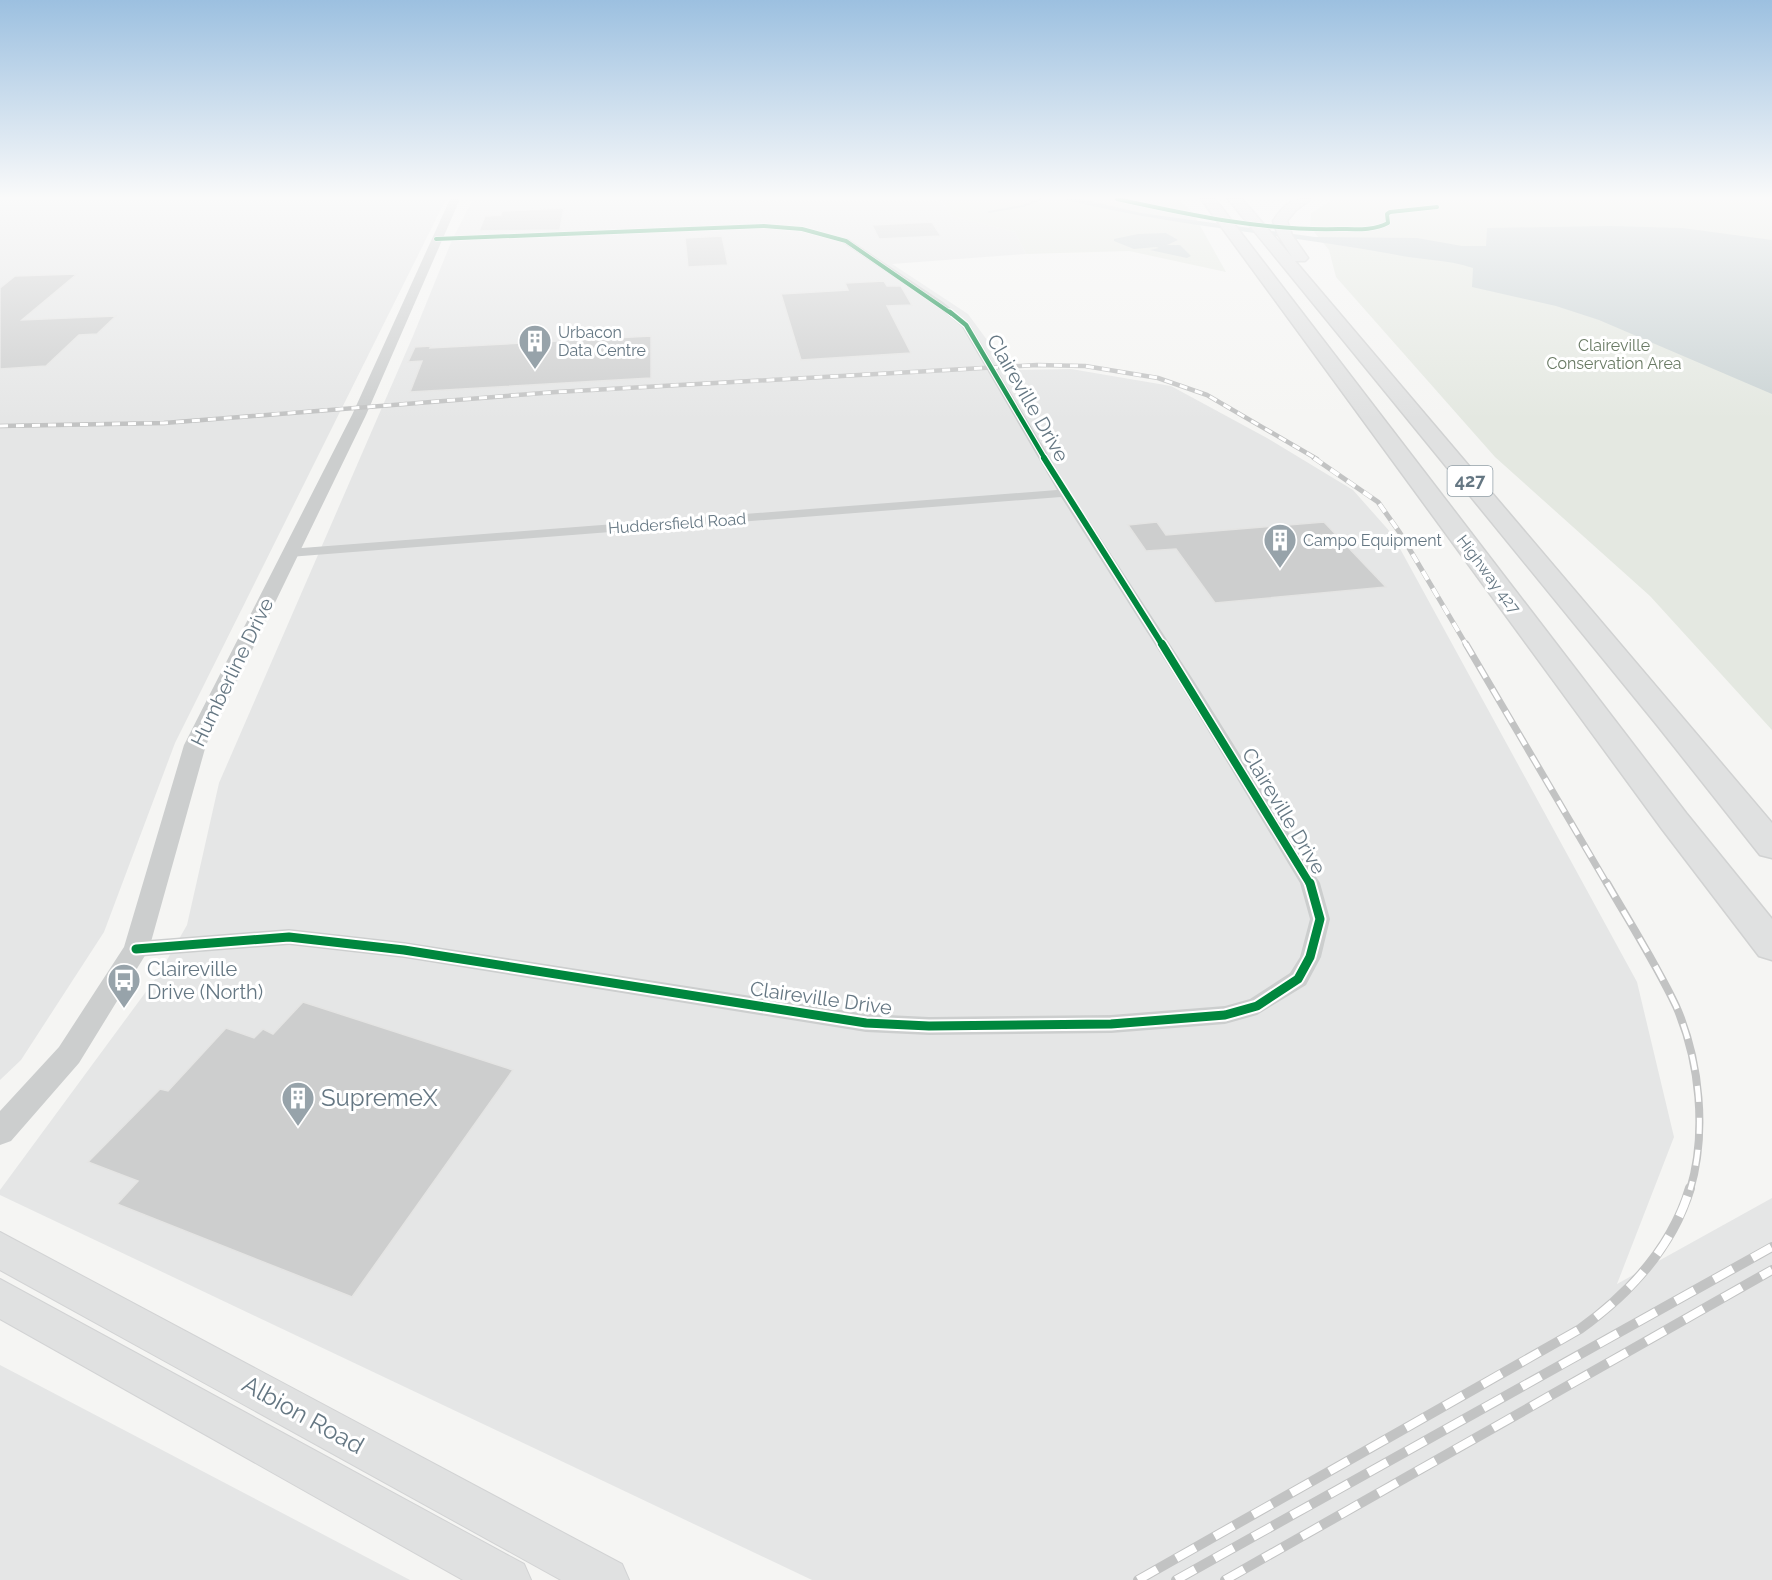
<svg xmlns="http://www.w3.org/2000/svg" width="1772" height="1580" font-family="Raleway,sans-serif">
  <rect width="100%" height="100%" fill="#f5f5f3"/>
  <!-- built -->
  <path fill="#e5e6e6" d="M0 199H446L175 743 104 932 21 1060 0 1080Z
    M473 199 941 201 953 216 1015 232 1026 254 892 264 968 314 1009 370 1071 369 1171 386 1267 438 1353 490 1392 534 1637 982 1674 1137 1617 1284 1772 1198V1580H812L0 1195V1190L159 974 187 925 219 783 413 336 452 240Z
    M0 1365 410 1580H0Z"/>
  <!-- green -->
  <path fill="#e4e8e1" d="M928 199H1178L1193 213 1226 272 1129 251 1026 254 1015 232 953 216 941 201Z
    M1334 199H1772V730L1650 596 1495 457 1336 277 1329 250 1310 227 1311 213Z"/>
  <!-- water -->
  <path fill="#cad3d4" d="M1062 199H1082L1141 213 1315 237 1417 238 1462 246H1486L1487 228 1610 226 1682 228 1772 240V394L1599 320 1556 306 1472 287 1473 268C1446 259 1419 260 1392 254 1282 234 1170 226 1062 199Z
    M1166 233 1178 240 1167 245H1180L1191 256 1187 258 1150 250 1159 248 1156 247 1134 249 1114 241V239L1138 234Z"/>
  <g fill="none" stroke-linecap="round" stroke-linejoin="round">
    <!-- stream -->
    <path stroke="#cad3d4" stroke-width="2" d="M989 212 1023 206 1041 199"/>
  </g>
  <!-- building -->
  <path fill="#cdcece" stroke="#e4e4e3" stroke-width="1.5" d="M564 208 560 230 479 231 485 216 501 215 502 211Z
    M932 222 941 236 879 239 872 225Z
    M722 236 728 265 688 267 685 238Z
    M77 274 22 320 116 316 97 334 79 335 46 366 0 369V288L15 276Z
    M884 281 887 286H901L912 305 887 306 911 353 801 360 781 294 848 290 845 283Z
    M651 336V378L410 392 422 361 408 362 415 347 431 346 430 348Z
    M1157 522 1166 535 1324 522 1386 587 1215 603 1176 549 1146 551 1128 525Z
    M303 1002 513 1070 352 1297 117 1204 138 1181 88 1162 160 1089 168 1091 226 1028 254 1038 263 1029 273 1034Z"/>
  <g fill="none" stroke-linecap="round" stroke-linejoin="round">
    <defs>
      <path id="secondary" d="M0 1232 622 1564 629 1580H561L0 1270Z
        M0 1279 524 1564 531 1580H463L0 1319Z"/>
      <path id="motorway" d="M1201 199H1215L1686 813 1772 919V960L1759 956 1662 829Z
        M1228 199H1242L1292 257 1278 235 1273 221C1285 204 1289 199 1311 199L1296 210 1287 221 1292 235 1308 258 1305 261H1295L1772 823V858L1760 855 1657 725Z"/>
    </defs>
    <!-- secondary casing -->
    <use href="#secondary" stroke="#d2d3d4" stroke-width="2"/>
    <!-- motorway casing -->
    <use href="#motorway" stroke="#d1d2d2" stroke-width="3"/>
    <!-- minor -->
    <path fill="#cccece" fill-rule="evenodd" d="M764 224 802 227 849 239 943 302 969 323 1071 493 1194 681 1320 883 1330 919 1321 957 1306 985 1257 1015 1225 1024 1111 1033 929 1035 866 1032 404 958 289 945 136 957 129 955 126 949 129 943 136 941 289 929 404 942 866 1014 929 1017 1111 1015 1225 1006 1250 999 1290 973 1300 957 1310 919 1300 883 1178 681 1061 497 289 557 282 553 289 549 1057 490 962 327 937 306 843 243 802 231 764 228 436 241 432 239 436 237Z"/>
    <!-- tertiary -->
    <path fill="#cccece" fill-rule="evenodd" d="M450 199H460L366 415 206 745 149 949 79 1063 11 1141 0 1145V1111L59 1047 124 947 184 745 352 415Z"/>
    <!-- secondary -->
    <use href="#secondary" fill="#e0e1e1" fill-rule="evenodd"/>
    <!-- motorway -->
    <use href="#motorway" fill="#e0e1e1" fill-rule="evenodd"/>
    <defs>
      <path id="rail-far4" d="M0 426 164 423 556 392 1037 365 1085 366 1158 378 1207 395 1317 459"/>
      <path id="rail-far3" d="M1314 458 1378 502 1400 533 1467 646"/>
      <path id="rail-far2" d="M1466 644 1607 884"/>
      <path id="rail-far1" d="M1607 883C1630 923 1656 964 1676 1006 1700 1061 1707 1133 1690 1190"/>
      <path id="rail" d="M1138 1580 1580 1329C1630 1293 1672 1248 1690 1188
        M1176 1580 1772 1247
        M1225 1580 1772 1270"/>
    </defs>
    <!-- rail-far4 casing -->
    <use href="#rail-far4" stroke="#c2c3c3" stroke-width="4.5"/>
    <!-- rail-far3 casing -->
    <use href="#rail-far3" stroke="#c2c3c3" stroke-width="5"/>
    <!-- rail-far2 casing -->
    <use href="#rail-far2" stroke="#c2c3c3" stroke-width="7"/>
    <!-- rail-far1 casing -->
    <use href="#rail-far1" stroke="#c2c3c3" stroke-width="8"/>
    <!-- rail casing -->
    <use href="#rail" stroke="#c2c3c3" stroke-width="10"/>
    <!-- rail-far4 -->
    <use href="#rail-far4" stroke="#fff" stroke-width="3" stroke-dasharray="8" stroke-linecap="butt"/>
    <!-- rail-far3 -->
    <use href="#rail-far3" stroke="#fff" stroke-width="4" stroke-dasharray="10" stroke-linecap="butt"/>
    <!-- rail-far2 -->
    <use href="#rail-far2" stroke="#fff" stroke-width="4.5" stroke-dasharray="13" stroke-linecap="butt"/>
    <!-- rail-far1 -->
    <use href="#rail-far1" stroke="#fff" stroke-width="5" stroke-dasharray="16" stroke-linecap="butt"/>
    <!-- rail -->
    <use href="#rail" stroke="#fff" stroke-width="8" stroke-dasharray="22" stroke-linecap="butt"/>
    <defs>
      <path id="cycleway-far4" d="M1117 199C1190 215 1263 231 1339 229 1355 229 1373 231 1388 223L1387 214 1390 212 1437 207
        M436 239 764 226 802 229 846 241 952 314"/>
      <path id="cycleway-far3" d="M950 312 966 325 1045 459"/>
      <path id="cycleway-far2" d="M1044 458 1163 646"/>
      <path id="cycleway-far1" d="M1162 644 1310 884"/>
      <path id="cycleway" d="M136 949 289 937 404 950 866 1023 929 1026 1111 1024 1225 1015 1257 1006 1298 979 1310 957 1320 919 1310 883"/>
    </defs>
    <!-- cycleway-far4 casing -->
    <use href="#cycleway-far4" stroke="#fff" stroke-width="5"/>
    <!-- cycleway-far3 casing -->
    <use href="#cycleway-far3" stroke="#fff" stroke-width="7"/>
    <!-- cycleway-far2 casing -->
    <use href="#cycleway-far2" stroke="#fff" stroke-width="9"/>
    <!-- cycleway-far1 casing -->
    <use href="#cycleway-far1" stroke="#fff" stroke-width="11"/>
    <!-- cycleway casing -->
    <use href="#cycleway" stroke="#fff" stroke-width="13"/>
    <!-- cycleway-far4 -->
    <use href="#cycleway-far4" stroke="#00873e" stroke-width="4"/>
    <!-- cycleway-far3 -->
    <use href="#cycleway-far3" stroke="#00873e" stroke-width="4.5"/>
    <!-- cycleway-far2 -->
    <use href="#cycleway-far2" stroke="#00873e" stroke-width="6"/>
    <!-- cycleway-far1 -->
    <use href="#cycleway-far1" stroke="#00873e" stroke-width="8"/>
    <!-- cycleway -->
    <use href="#cycleway" stroke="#00873e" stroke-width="9"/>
  </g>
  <!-- sky -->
  <linearGradient id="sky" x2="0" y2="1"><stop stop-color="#9cc0e0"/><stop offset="0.47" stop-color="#fafafa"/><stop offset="1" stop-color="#fafafa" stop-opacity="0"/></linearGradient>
  <rect width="1772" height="420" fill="url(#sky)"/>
  <!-- icons -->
  <defs>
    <symbol id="building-pin" viewBox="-11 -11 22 30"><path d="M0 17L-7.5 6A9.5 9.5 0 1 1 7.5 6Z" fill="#97a3aa" stroke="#fff"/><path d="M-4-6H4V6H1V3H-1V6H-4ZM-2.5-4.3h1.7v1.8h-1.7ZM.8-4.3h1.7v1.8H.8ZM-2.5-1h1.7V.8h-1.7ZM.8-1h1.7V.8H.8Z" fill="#fff"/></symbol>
    <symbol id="bus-pin" viewBox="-11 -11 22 30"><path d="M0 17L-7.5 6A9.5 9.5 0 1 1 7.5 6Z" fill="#97a3aa" stroke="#fff"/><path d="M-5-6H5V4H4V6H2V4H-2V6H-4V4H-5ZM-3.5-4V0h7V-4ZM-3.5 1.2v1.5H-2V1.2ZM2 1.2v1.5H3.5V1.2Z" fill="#fff"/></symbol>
  </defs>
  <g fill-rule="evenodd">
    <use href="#building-pin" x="516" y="322" width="38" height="52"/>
    <use href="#building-pin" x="1261" y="521" width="38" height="52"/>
    <use href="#bus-pin" x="105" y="961" width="38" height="52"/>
    <use href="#building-pin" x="279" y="1079" width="38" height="52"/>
  </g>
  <g text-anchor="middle" stroke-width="6" stroke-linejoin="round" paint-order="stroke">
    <!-- far-poi labels -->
    <g font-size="16" fill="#657783" stroke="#fff" text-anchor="start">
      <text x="558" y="338">Urbacon<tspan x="558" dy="18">Data Centre</tspan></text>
      <text x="1303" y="546">Campo Equipment</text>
    </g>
    <!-- far-park labels -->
    <g font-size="16" fill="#697a64" stroke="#fff">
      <text x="1614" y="351">Claireville<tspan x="1614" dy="18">Conservation Area</tspan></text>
    </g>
    <!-- far-street labels -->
    <g font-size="16" fill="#657783" stroke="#fff">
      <text transform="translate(677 523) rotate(-4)" y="6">Huddersfield Road</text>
      <text transform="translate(1489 574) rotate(53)" y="6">Highway 427</text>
    </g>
    <!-- shield labels -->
    <rect fill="#fff" stroke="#93a0a8" stroke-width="1.5" x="1447.5" y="466" width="45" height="30" rx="4.5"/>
    <g font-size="18" font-weight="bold" fill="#657783">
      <text x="1470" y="487">427</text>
    </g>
    <!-- street labels -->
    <g font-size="20" fill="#657783" stroke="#fff">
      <text transform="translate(1028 398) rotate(60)" y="7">Claireville Drive</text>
      <text transform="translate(232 672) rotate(-64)" y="7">Humberline Drive</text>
      <text transform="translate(1284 811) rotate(59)" y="7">Claireville Drive</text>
      <text transform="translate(821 998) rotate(8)" y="7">Claireville Drive</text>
    </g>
    <!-- poi labels -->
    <g font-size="20" fill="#657783" stroke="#fff" text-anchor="start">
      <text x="147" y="976">Claireville<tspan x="147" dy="23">Drive (North)</tspan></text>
    </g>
    <!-- near-poi labels -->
    <g font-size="24" fill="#657783" stroke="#fff" text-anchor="start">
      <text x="321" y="1106">SupremeX</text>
    </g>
    <!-- near-street labels -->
    <g font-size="24" fill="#657783" stroke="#fff">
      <text transform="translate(303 1415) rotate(29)" y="8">Albion Road</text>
    </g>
  </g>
</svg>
